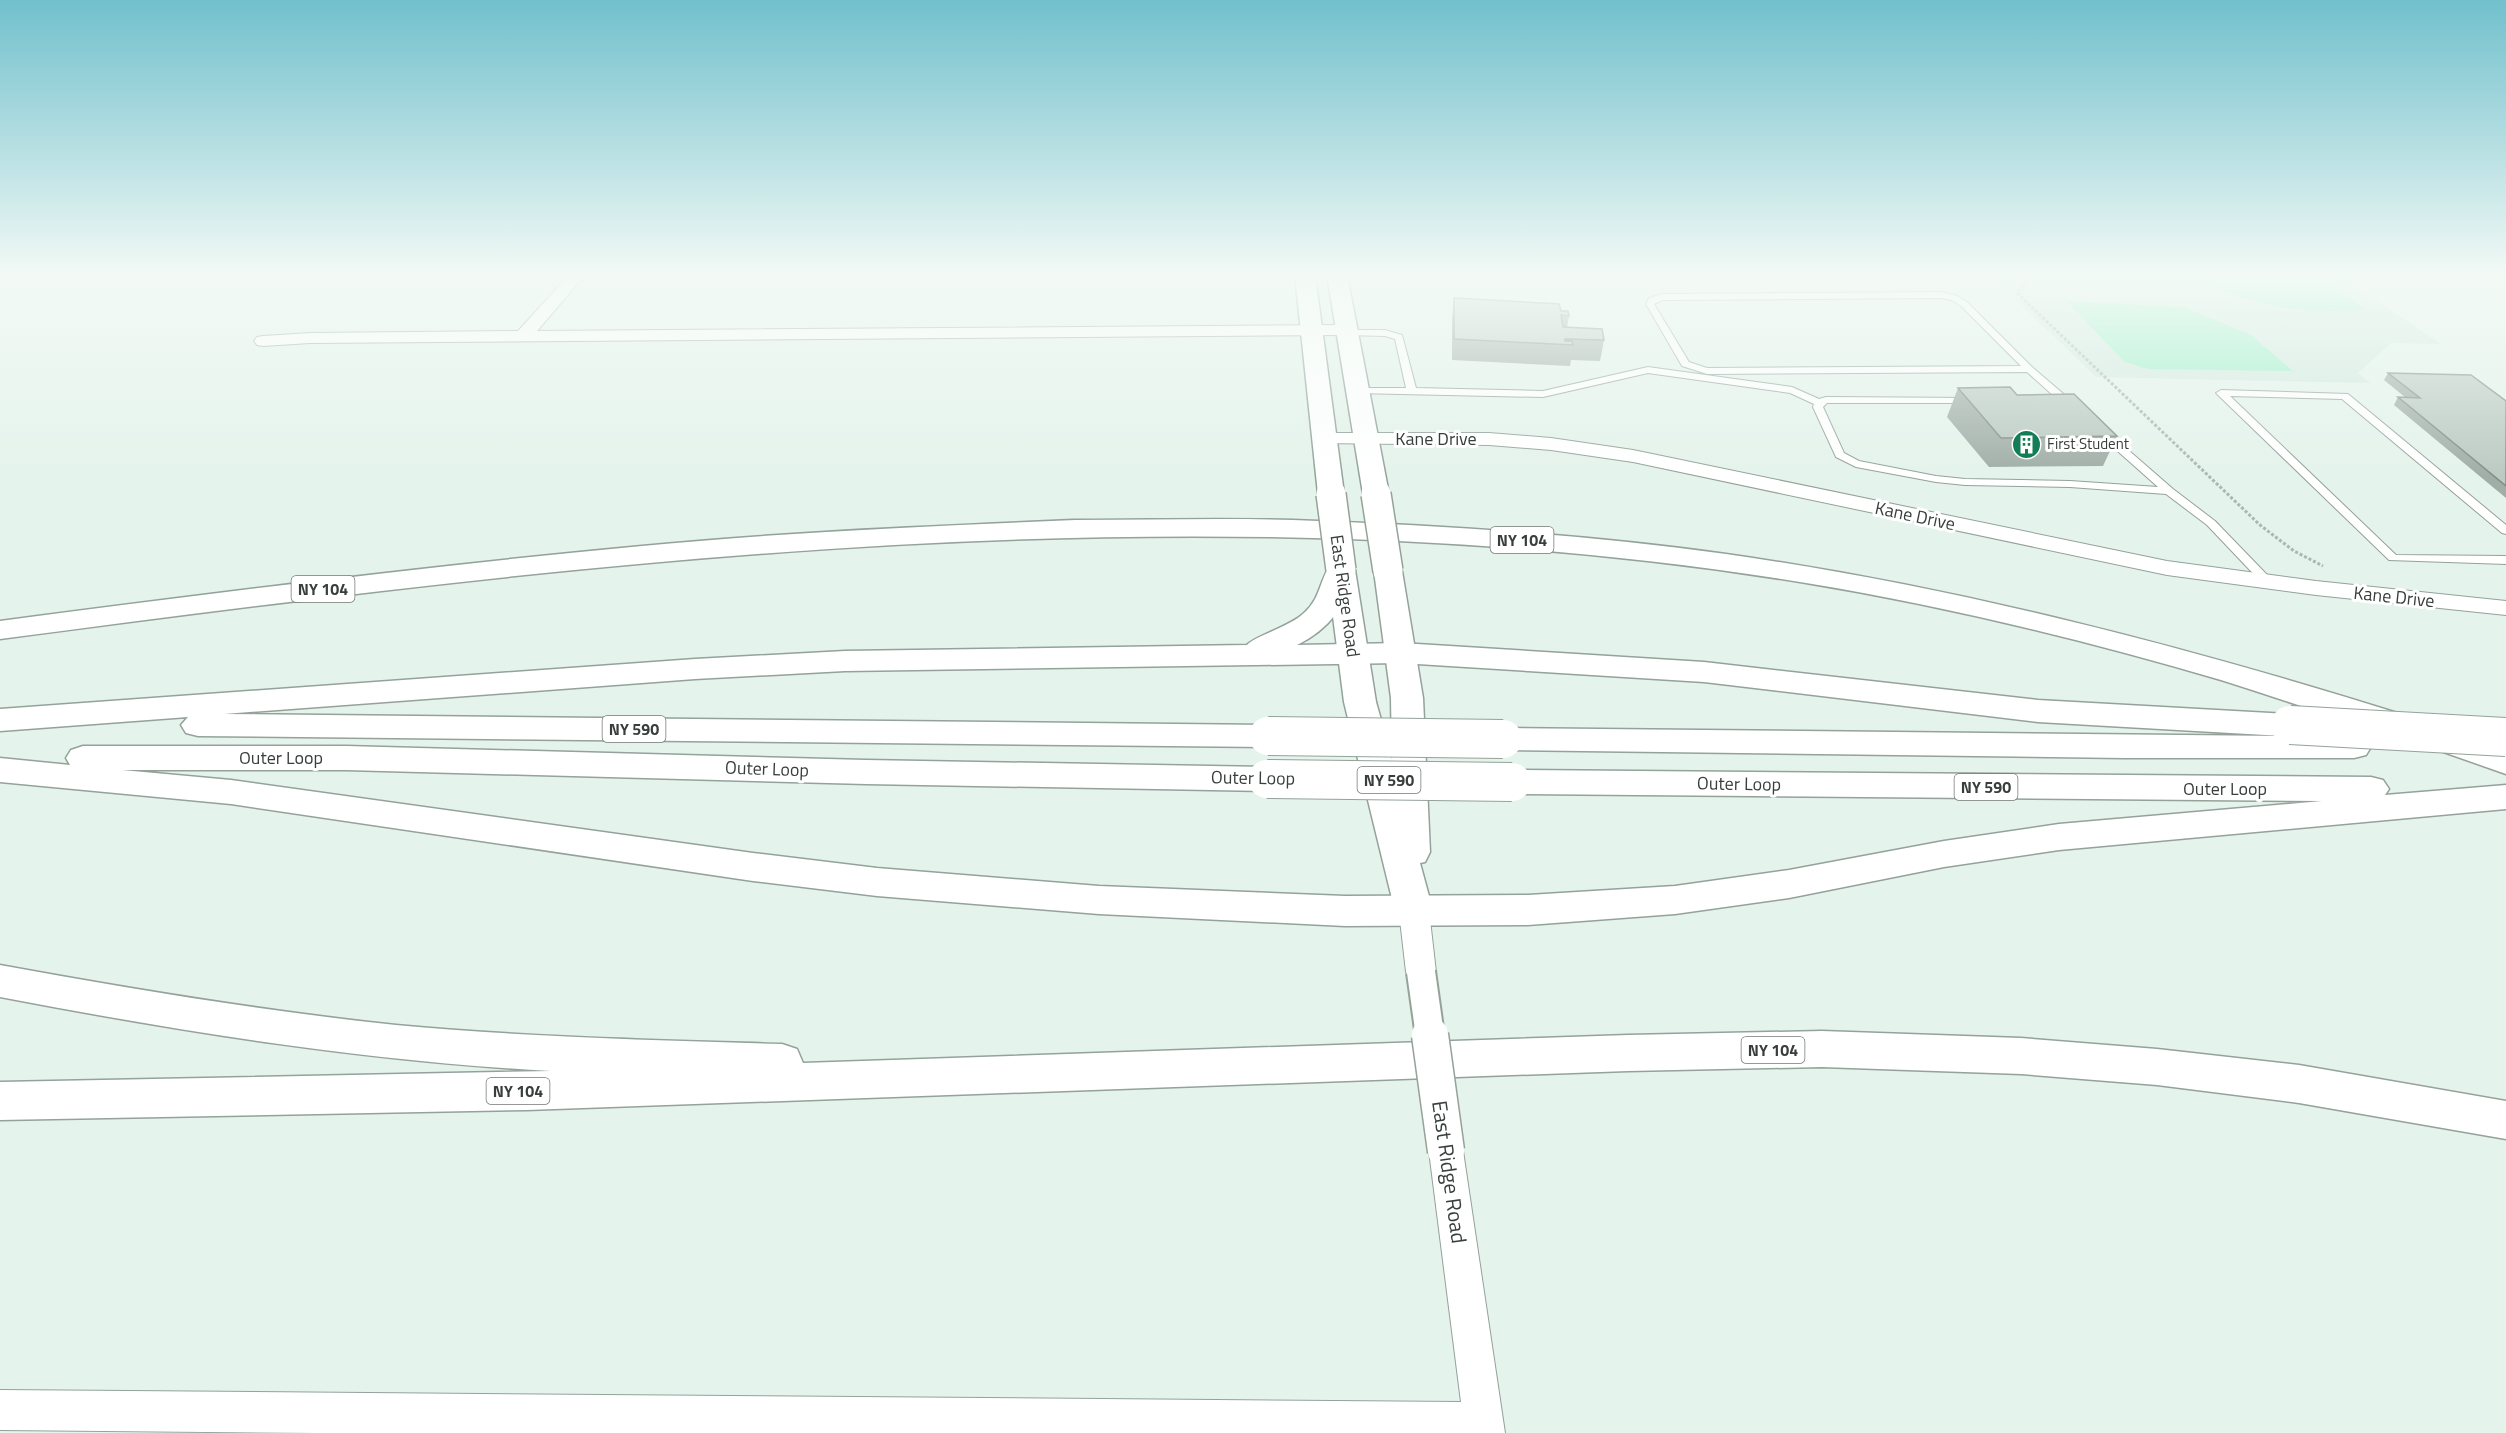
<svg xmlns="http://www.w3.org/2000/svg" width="2506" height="1433" font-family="'Titillium Web',sans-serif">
  <rect width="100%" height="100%" fill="#e4f3eb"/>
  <!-- built -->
  <path fill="#d2e9dd" d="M1990 275H2338L2441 344 2391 343 2358 373 2370 383 2096 377Z"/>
  <!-- green -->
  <path fill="#9af0c7" d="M2195 275H2321L2367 310C2346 310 2322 313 2301 310 2270 306 2219 295 2195 275Z
    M2066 301 2184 307 2251 335 2293 371 2148 369 2125 362Z"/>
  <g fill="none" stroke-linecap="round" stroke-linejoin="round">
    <defs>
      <path id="lane" d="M1941 292 1957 296 1967 302 2032 367 2074 403V407H2066L2027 372 1707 374 1682 366 1646 304 1649 298 1662 294ZM1941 298 1951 300 1961 306 2021 366 1707 368 1689 362 1654 304 1663 300Z
        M1348 330H1385L1402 335 1416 388 1543 391 1648 367 1792 387 1819 399 1826 397 1972 398 1976 399V403H1827L1823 407 1844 453 1859 461 1936 476 1965 479 2070 481 2158 487 2095 431 2096 429H2104L2173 489 2215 521 2274 582 2268 586 2264 585 2207 525 2166 494 2070 487 1965 485 1936 482 1856 467 1836 457 1813 407 1814 404 1790 393 1648 373 1543 397 1355 393V389L1358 388H1406L1395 339 1385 336 1345 335V331Z
        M2221 390 2348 394 2506 525V534L2502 533 2342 399 2230 396 2396 555 2506 556V564L2389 560 2218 395 2216 393Z"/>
      <path id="street" d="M569 275H593L591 278 579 282 537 331 1347 325 1353 326 1356 330 1353 334 1347 335 310 343 263 346 257 345 254 341 257 337 263 336 310 333 518 331Z
        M2496 275H2506V281Z
        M1324 433H1489L1551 438 1633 450 2167 561 2316 581 2506 601V615L2316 595 2167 575 1633 462 1551 450 1489 445 1317 443 1314 439 1317 435Z
        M1414 900 1424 903 1429 911 1436 972 1432 981 1421 984 1410 981 1406 972 1399 911 1404 903Z
        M1446 1135 1458 1140 1463 1151 1505 1433H317L0 1430V1390L1461 1402 1429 1151 1434 1140Z"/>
      <path id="secondary" d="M1295 275H1315L1344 494 1340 500 1331 502 1322 500 1318 494Z
        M1327 275H1347L1389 494 1385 500 1376 502 1367 500 1363 494Z
        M1341 561 1351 564 1355 570 1376 702 1392 759 1391 698 1374 571 1378 565 1388 562 1398 565 1402 571 1423 698 1430 852 1425 862 1420 863 1433 911 1428 921 1414 926 1400 921 1395 911 1344 702 1327 570 1331 564Z"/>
      <path id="highway" d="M1075 520C1148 520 1221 518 1293 520 1437 525 1583 534 1726 554 1958 587 2184 646 2407 716L2412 724 2407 732 2395 735C2336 719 2279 698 2221 680 2085 640 1946 606 1806 583 1206 485 597 560 0 639V621C214 593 427 566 642 546 786 532 931 526 1075 520Z
        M1341 561 1351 564 1355 570C1348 603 1329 630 1297 645L1401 643 1704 662 2038 700 2290 714 2302 717 2307 725 2302 733 2291 736H2354L2366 739 2371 747 2366 755 2354 758H2124L1503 750 1491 747 1486 739 1491 731 1503 728 2283 736 2038 722 1704 682 1401 663 845 671 695 679 224 714 1268 725 1280 728 1285 736 1280 744 1268 747 198 736 186 733 181 725 188 717 0 731V709L695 659 845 651 1247 645C1253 637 1291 626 1304 613 1321 598 1319 581 1331 564Z
        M2444 729 2506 750V774L2432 748 2427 740 2432 732Z
        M83 746H346L866 760 1267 767 1279 771 1284 779 1279 787 1267 791 866 784 346 770H122L231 780 753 853 877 868 1099 886 1345 896 1528 895 1675 886 1789 870 1944 841 2059 824 2322 801 1512 794 1500 791 1495 782 1500 773 1512 770 2371 777 2383 780 2389 789 2385 795 2506 785V809L2059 850 1944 867 1789 898 1675 914 1528 925 1345 926 1099 914 877 896 753 881 231 804 0 782V758L70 765 66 758 71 750Z
        M0 965C131 989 263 1011 396 1025 524 1037 653 1040 782 1044L797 1049 803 1063 1628 1035 1822 1031 2021 1038 2157 1049 2299 1065 2506 1101V1139L2299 1103 2157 1085 2021 1074 1822 1067 1628 1071 527 1110 0 1120V1082L551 1071C365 1061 183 1032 0 997Z"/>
    </defs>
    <!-- lane casing -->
    <use href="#lane" stroke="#94a29a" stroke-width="2"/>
    <!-- street casing -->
    <use href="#street" stroke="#94a29a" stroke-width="2"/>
    <!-- secondary casing -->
    <use href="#secondary" stroke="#94a29a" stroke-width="3"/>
    <!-- highway casing -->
    <use href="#highway" stroke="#94a29a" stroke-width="3"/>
    <!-- path -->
    <path stroke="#abb7b0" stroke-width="3" stroke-dasharray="3 2" stroke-linecap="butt" d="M2019 275 2045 283 2058 275
      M2030 278 2017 293 2260 525 2294 551 2323 566"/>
    <!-- lane -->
    <use href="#lane" fill="#fff" fill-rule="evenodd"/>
    <!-- street -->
    <use href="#street" fill="#fff" fill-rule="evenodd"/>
    <!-- secondary -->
    <use href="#secondary" fill="#fff" fill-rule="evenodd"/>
    <!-- highway -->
    <use href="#highway" fill="#fff" fill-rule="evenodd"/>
    <defs>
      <path id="street-bridge-far1" d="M1421 972 1430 1036"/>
      <path id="street-bridge" d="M1430 1035 1446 1151"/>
      <path id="secondary-bridge" d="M1331 494 1341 570
        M1376 494 1388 571"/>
      <path id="highway-bridge" d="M2290 725 2506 737
        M1268 736 1503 739
        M1267 779 1512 782"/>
    </defs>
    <!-- street-bridge-far1 casing -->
    <use href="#street-bridge-far1" stroke="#94a29a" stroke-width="32" stroke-linecap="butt"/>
    <!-- street-bridge casing -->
    <use href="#street-bridge" stroke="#94a29a" stroke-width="39" stroke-linecap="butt"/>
    <!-- secondary-bridge casing -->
    <use href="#secondary-bridge" stroke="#94a29a" stroke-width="32" stroke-linecap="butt"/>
    <!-- highway-bridge casing -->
    <use href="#highway-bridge" stroke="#94a29a" stroke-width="40" stroke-linecap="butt"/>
    <!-- street-bridge-far1 -->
    <use href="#street-bridge-far1" stroke="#fff" stroke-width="28"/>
    <!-- street-bridge -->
    <use href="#street-bridge" stroke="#fff" stroke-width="36"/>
    <!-- secondary-bridge -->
    <use href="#secondary-bridge" stroke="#fff" stroke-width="29"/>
    <!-- highway-bridge -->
    <use href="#highway-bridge" stroke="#fff" stroke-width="38"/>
  </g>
  <!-- wall -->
  <path fill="#a1aea7" d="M1454 298 1561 311 1569 316 1567 328 1604 340 1600 361 1571 360 1570 366 1452 360V318Z
    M2388 373 2506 401V498L2394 405 2398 397 2406 398 2384 380Z
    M1958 388 2017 395 2117 436 2103 466 1989 467 1947 417Z"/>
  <!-- building -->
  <path fill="#bbcac2" stroke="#838d88" stroke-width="1.5" d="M1454 298 1559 304 1561 311H1568L1569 316 1561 315 1563 327 1602 329 1604 340 1565 339V341H1572L1573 345 1454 339Z
    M2388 373 2471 375 2506 401V486L2398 397 2420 398Z
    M2010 387 2017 395 2074 394 2117 436 2001 438 1958 388Z"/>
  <!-- sky -->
  <linearGradient id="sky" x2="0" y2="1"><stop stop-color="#71c0cc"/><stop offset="0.58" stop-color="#f3faf6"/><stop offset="1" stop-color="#f3faf6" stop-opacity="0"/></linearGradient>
  <rect width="2506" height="476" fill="url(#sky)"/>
  <!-- icons -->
  <defs>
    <symbol id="building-disc" viewBox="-11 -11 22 22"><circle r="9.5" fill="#137d57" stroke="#fff"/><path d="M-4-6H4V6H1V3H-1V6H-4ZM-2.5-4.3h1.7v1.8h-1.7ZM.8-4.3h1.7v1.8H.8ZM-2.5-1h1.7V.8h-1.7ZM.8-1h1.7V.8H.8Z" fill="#fff"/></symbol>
  </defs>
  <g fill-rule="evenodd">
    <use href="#building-disc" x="2010" y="428" width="33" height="33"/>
  </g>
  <g text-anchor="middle" stroke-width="6" stroke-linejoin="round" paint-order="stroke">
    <!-- far-poi labels -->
    <g font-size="15" fill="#383e3b" stroke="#fff" text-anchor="start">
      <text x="2047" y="449">First Student</text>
    </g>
    <!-- shield labels -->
    <g fill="#fff" stroke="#747876" stroke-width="1.5">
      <rect x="1490.5" y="527" width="63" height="26" rx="4.5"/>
      <rect x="291.5" y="576" width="63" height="26" rx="4.5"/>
      <rect x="602.5" y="716" width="63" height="26" rx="4.5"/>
      <rect x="1357.5" y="767" width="63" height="26" rx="4.5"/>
      <rect x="1954.5" y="774" width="63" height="26" rx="4.5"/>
      <rect x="1741.5" y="1037" width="63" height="26" rx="4.5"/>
      <rect x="486.5" y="1078" width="63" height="26" rx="4.5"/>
    </g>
    <g font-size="16" font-weight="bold" fill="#383e3b">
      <text x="1522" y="546">NY 104</text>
      <text x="323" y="595">NY 104</text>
      <text x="634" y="735">NY 590</text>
      <text x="1389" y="786">NY 590</text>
      <text x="1986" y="793">NY 590</text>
      <text x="1773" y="1056">NY 104</text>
      <text x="518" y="1097">NY 104</text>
    </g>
    <!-- street labels -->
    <g font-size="18" fill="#383e3b" stroke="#fff">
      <text x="1436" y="445">Kane Drive</text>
      <text transform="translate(1915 516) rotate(12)" y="6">Kane Drive</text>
      <text transform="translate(1345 596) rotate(82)" y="6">East Ridge Road</text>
      <text transform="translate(2394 597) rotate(6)" y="6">Kane Drive</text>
      <text x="281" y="764">Outer Loop</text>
      <text transform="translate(767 769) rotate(2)" y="6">Outer Loop</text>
      <text transform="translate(1253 778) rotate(1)" y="6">Outer Loop</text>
      <text transform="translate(1739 784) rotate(1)" y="6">Outer Loop</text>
      <text x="2225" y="795">Outer Loop</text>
    </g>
    <!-- near-street labels -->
    <g font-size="21" fill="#383e3b" stroke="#fff">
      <text transform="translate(1449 1172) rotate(82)" y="7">East Ridge Road</text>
    </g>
  </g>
</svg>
